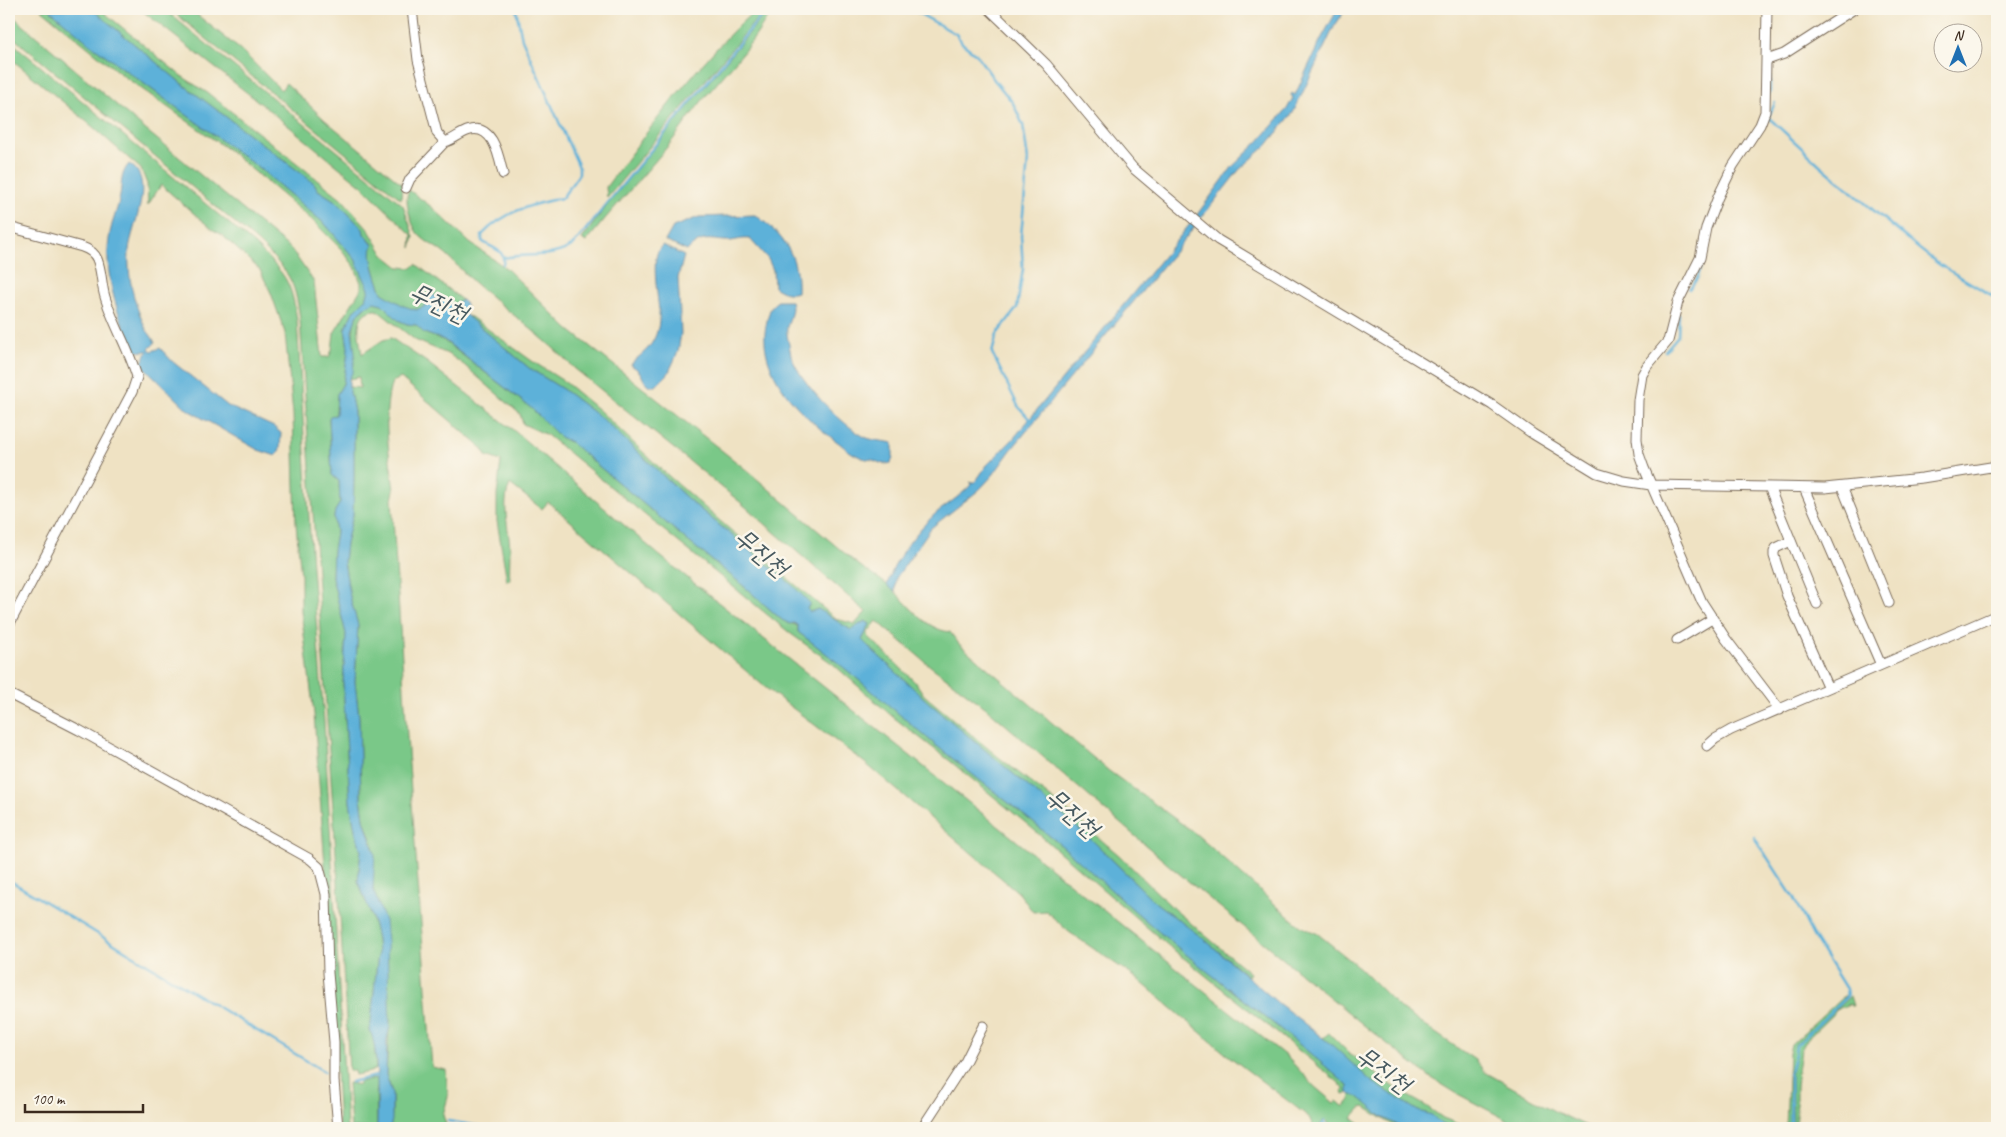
<svg xmlns="http://www.w3.org/2000/svg" width="2006" height="1137" font-family="Caveat,'Poor Story',sans-serif">
  <rect width="100%" height="100%" fill="#fbf7ec"/>
  <filter id="ink" filterUnits="userSpaceOnUse"><feTurbulence type="fractalNoise" baseFrequency=".02" numOctaves="2"/><feDisplacementMap in="SourceGraphic" scale="10" xChannelSelector="R" yChannelSelector="G"/><feConvolveMatrix kernelMatrix="1 2 1 2 8 2 1 2 1" color-interpolation-filters="sRGB"/></filter>
  <filter id="wash" filterUnits="userSpaceOnUse"><feTurbulence type="fractalNoise" baseFrequency=".0096" numOctaves="4" result="noise"/><feDisplacementMap in="SourceGraphic" scale="20" xChannelSelector="R" yChannelSelector="G"/><feGaussianBlur stdDeviation="1.12" result="paint"/><feColorMatrix in="noise" values="0 0 0 0 0 0 0 0 0 0 0 0 0 0 0 0 0 1.4 0 .05"/><feComposite in="paint" operator="in"/></filter>
  <g filter="url(#wash)">
    <rect width="100%" height="100%" fill="#efe2c3"/>
    <!-- green -->
    <path fill="#7ac888" stroke="#5a7953" d="M41 9H49L90 44 259 168 325 224 355 259 369 289 366 299 353 312 345 329 348 348 347 359 343 384 337 394 336 415 331 416 329 418 332 475 339 481 340 503 335 511 334 517 336 532 333 551 332 577 346 634 343 683 350 802 355 830 361 850 358 881 372 917 377 939 378 953 370 1031 374 1040 376 1069 370 1072 355 1075 354 1071H349L339 898 300 320C295 277 288 272 258 242L9 34V13L147 131 291 249 314 282 322 357H329L332 350 334 333 361 289V283L355 267 342 250 312 220 230 151 122 75Z
      M92 9H100L180 75 209 94 341 198 367 227 384 255 399 267 412 268 416 264 462 300 453 305 444 298 434 295 425 299 426 306C414 316 392 300 382 293 378 280 367 257 373 244L364 234 363 229 337 202 318 190 314 183 181 83Z
      M140 9H164L403 205 414 237 411 248 412 235 362 186 264 106Z
      M170 9H190L242 51 281 90 286 83 325 120 402 184 401 199Z
      M756 9H765L607 198 606 187C652 125 699 61 756 9Z
      M769 9H772C755 42 729 69 705 97 692 113 681 130 668 146 641 179 612 209 586 242L582 239 611 200Z
      M9 40 255 245C284 274 291 278 297 320L312 567 324 721 347 1128H339L326 879 314 714 301 611V576L296 524 293 414 285 333 271 293 260 270 221 234 213 230 161 185 148 205 147 184 141 169 93 127 9 57Z
      M409 190 433 208 470 243 506 268 568 329 744 468 855 562C866 571 879 578 890 587 908 603 924 629 950 632L959 644 1109 771 1196 834 1288 916 1302 927 1318 934 1361 969 1402 1010 1475 1060 1485 1072 1556 1112 1591 1128H1522L1456 1093 1430 1077 1371 1031 1171 867 985 707 929 665 877 621 868 632V636L916 683 924 695 996 755 1071 814 1120 856 1175 910 1250 973 1248 976 1204 939 1156 903 1093 841 928 702 868 646 862 640 870 624 865 621 851 630 818 609 810 612 807 609 810 603 792 585 689 500 606 422 564 390 529 368 467 316 471 317 532 361 565 382 601 412 663 471 720 521 836 619 855 624 866 612 740 502 574 368C545 338 510 313 478 286 466 276 456 263 445 254 437 247 427 243 420 236 412 229 403 199 409 190Z
      M374 302 382 304 398 320 407 324 416 325 424 333 443 340 531 408 560 437 570 442 689 542 739 582 782 620 798 626V632C847 668 892 708 938 747 979 780 1021 812 1062 846 1094 874 1125 903 1158 931 1220 984 1287 1031 1348 1086V1093L1345 1095 1342 1093 1344 1089 1338 1082 1170 947 1027 824 950 761 893 717 833 664 791 634 547 435 523 424 520 414 464 365 450 355 415 340 377 310C352 310 359 337 362 354L383 340 391 338 428 363 512 429 659 555 1287 1057 1315 1087 1334 1103 1337 1101 1344 1107 1350 1100 1351 1095 1356 1094 1382 1117 1404 1128H1397L1365 1107 1361 1108 1352 1118 1365 1128H1331L1327 1121 1324 1120 1318 1128H1314L1309 1117 1226 1054 1135 977 1069 932 1046 911 1033 912 1019 893 865 763 766 688 548 502 542 509 510 484C501 505 509 527 510 549 510 560 509 570 510 580L507 581 497 521V495L501 461 486 456 483 449 401 378 392 382C381 414 390 457 394 490L392 500 394 534 408 751 432 1067 446 1070 448 1097 443 1115 446 1124 443 1126V1128H390C392 1119 394 1095 390 1086 389 1081 386 1080 386 1075L390 1016 373 889V845L364 819 361 798 359 717 355 682 358 625 350 597 344 562 346 543 353 515 354 478V412L349 387 360 388 359 377 349 379C362 354 338 317 374 302Z
      M1845 995 1841 1002 1795 1045V1054L1789 1072 1790 1128H1786L1789 1052 1791 1045Z
      M1850 996 1853 1006 1849 1004 1838 1009 1807 1039 1801 1050 1796 1086V1128H1793L1791 1072 1796 1054V1046Z
      M1329 1033 1349 1053 1396 1089 1426 1106 1443 1118 1469 1128H1452L1441 1124 1432 1115 1418 1111 1395 1097 1371 1081 1323 1038Z
      M376 1078 377 1128H351L348 1083 359 1085V1082Z"/>
    <!-- water -->
    <path fill="#5db1d9" stroke="#4c6e7c" d="M49 9H92L181 83 314 183 318 190 337 202 363 229 364 234 373 245C367 255 378 281 382 293L404 306 416 310 425 306V299L427 294 444 298 453 305 462 300 467 305 462 311 467 316 529 368 564 390 606 422 689 500 792 585 810 603 807 609 810 612 818 609 851 630 865 621 870 624 862 640 868 646 928 702 1093 841 1156 903 1204 939 1277 1002 1333 1046 1371 1081 1418 1111 1432 1115 1441 1124 1452 1128H1404L1382 1117 1356 1095H1351L1348 1093V1086C1287 1031 1220 984 1158 931 1125 903 1094 874 1062 846 1021 812 979 780 938 747 891 708 847 668 798 632V626L794 623 790 624 782 620 739 582 689 542 570 442 560 437 531 408 444 340 424 333 416 325 407 324 398 320 382 304 374 302 363 308 356 318 352 330 355 354 353 371 349 379V387L354 412V478L353 515 346 543 344 562 350 597 358 625 355 682 359 717 361 798 364 819 375 854 373 889 385 921 387 941 390 1026 387 1039 386 1075 392 1093V1120L390 1128H377C377 1108 379 1047 370 1031L378 953 377 939 372 917 358 881 361 850 355 830 350 802 343 683 346 634 332 577 333 551 336 532 334 517 335 511 340 503 339 481 332 475 329 418 330 416 336 415 337 394 343 384 347 359 348 348 345 329 353 312 366 299 369 289 355 259 325 224 259 168 90 44Z
      M1338 9H1346L1334 27 1293 113 1266 146 1239 170 1173 254 1011 450 993 475 979 490 931 528 896 578 895 592 887 585C895 558 915 533 935 514 946 505 959 497 969 487L971 484 969 482 972 483 976 481 987 465 1013 439 1190 224 1233 166 1259 141 1287 109 1293 98 1291 95 1292 93 1295 95 1321 39Z
      M129 164C157 179 131 227 129 250 127 277 134 303 145 327 148 333 153 337 155 343L149 349 152 351 160 348 173 362 228 406 274 427 281 433 280 449 276 456 258 450 188 410 143 366 142 362 148 351 134 352 131 348C118 312 102 273 110 233 112 221 118 209 120 196 122 184 120 174 129 164Z
      M755 215C784 235 799 256 797 292 789 295 781 292 774 287L773 270 768 259 750 239C743 238 738 240 731 241 712 242 703 233 687 251L665 241 673 227 699 217Z
      M663 245 684 256 678 278 681 333 678 352 668 374 656 386C643 387 645 378 638 370 636 368 633 367 631 365 634 360 638 358 642 354 652 346 658 334 659 321 661 305 647 255 663 245Z
      M778 301H791C794 310 789 319 787 327 786 334 789 343 790 350 793 376 843 427 867 438 875 441 885 441 893 443V457L891 463C884 465 880 463 873 460 868 459 863 459 858 456 851 453 845 448 839 443 802 417 754 371 767 321 769 313 770 305 778 301Z"/>
    <g fill="none" stroke-linecap="round" stroke-linejoin="round">
      <!-- stream -->
      <path stroke="#5db1d9" stroke-width="2.5" d="M911 9 956 34 963 44 976 54 995 81 1013 103 1023 125 1028 160 1021 236 1023 269 1017 308 997 334 992 353 1018 406 1031 421
        M1770 70V93
        M1768 117 1820 165 1918 248 1940 265 1991 295 1997 301
        M1764 126 1775 103
        M504 258C528 252 554 260 574 244L767 9
        M503 264C506 249 492 249 482 241V235C503 212 532 204 562 198L579 174V167L522 39 516 9
        M1689 289 1697 279 1704 259
        M1665 351 1678 336 1679 314
        M1754 837 1793 897 1813 936 1846 989 1847 996 1796 1046 1795 1054 1790 1072 1791 1128
        M9 880 325 1072
        M351 1082 376 1076
        M448 1121 490 1128
        M1324 1123 1330 1128
        M1320 1128 1325 1121"/>
    </g>
  </g>
  <g filter="url(#ink)">
    <g fill="none" stroke-linecap="round" stroke-linejoin="round">
      <defs>
        <path id="street" d="M412 9 418 60 437 133 445 142C453 140 459 134 467 131 493 121 499 157 503 174
          M989 9 1046 64 1133 168 1218 240 1492 405 1533 434 1597 473 1624 481 1651 485 1825 488 1922 478 1997 466
          M1767 9 1765 112 1760 125 1733 166 1718 197 1706 228 1700 258 1678 302 1668 341 1647 366 1642 375 1638 400 1637 439 1639 454 1644 468 1702 602 1726 639 1780 710
          M1767 60 1784 54 1854 9
          M406 188 410 179 445 142
          M9 227 82 247C88 249 94 252 97 259 102 271 101 284 105 297 113 324 129 349 137 377L132 392 9 625
          M1769 487 1817 604
          M1842 487 1889 603
          M1804 488 1881 665
          M1791 541 1776 548 1774 552V556L1787 596 1828 688
          M1677 640 1712 619
          M9 694 79 730 310 859 319 867 326 894 328 973 334 1042V1081L338 1128
          M1707 746 1715 739 1731 730 1997 615
          M922 1128 965 1062 983 1026"/>
      </defs>
      <!-- street casing -->
      <use href="#street" stroke="#7a6a58" stroke-width="11"/>
      <!-- street -->
      <use href="#street" stroke="#fff" stroke-width="9"/>
    </g>
  </g>
  <g text-anchor="middle" stroke-width="5" stroke-linejoin="round" paint-order="stroke">
    <!-- water labels -->
    <g font-size="25" font-style="italic" fill="#47595f" stroke="#fbf7ec">
      <text transform="translate(439 302) rotate(25)" y="9">무진천</text>
      <text transform="translate(762 552) rotate(40)" y="9">무진천</text>
      <text transform="translate(1073 812) rotate(41)" y="9">무진천</text>
      <text transform="translate(1384 1069) rotate(36)" y="9">무진천</text>
    </g>
  </g>
  <!-- margin -->
  <rect width="2006" height="1137" fill="none" stroke="#fbf7ec" stroke-width="30"/>
  <!-- north arrow -->
  <g transform="translate(1958 48)"><circle r="24" fill="#fbf7ec" stroke="#aea59a"/>
  <path d="M0-4L9 19L0 12L-9 19Z" fill="#1f6fb2"/>
  <text y="-8" font-size="14" font-weight="bold" text-anchor="middle" fill="#3b2a1e">N</text>
  </g>
  <!-- scale -->
  <path d="M25 1104v8h118v-8" fill="none" stroke="#3b2a1e" stroke-width="2.5"/>
  <text x="32" y="1104" font-size="15" fill="#3b2a1e" stroke="#fbf7ec" stroke-width="4" paint-order="stroke">100 m</text>
</svg>
